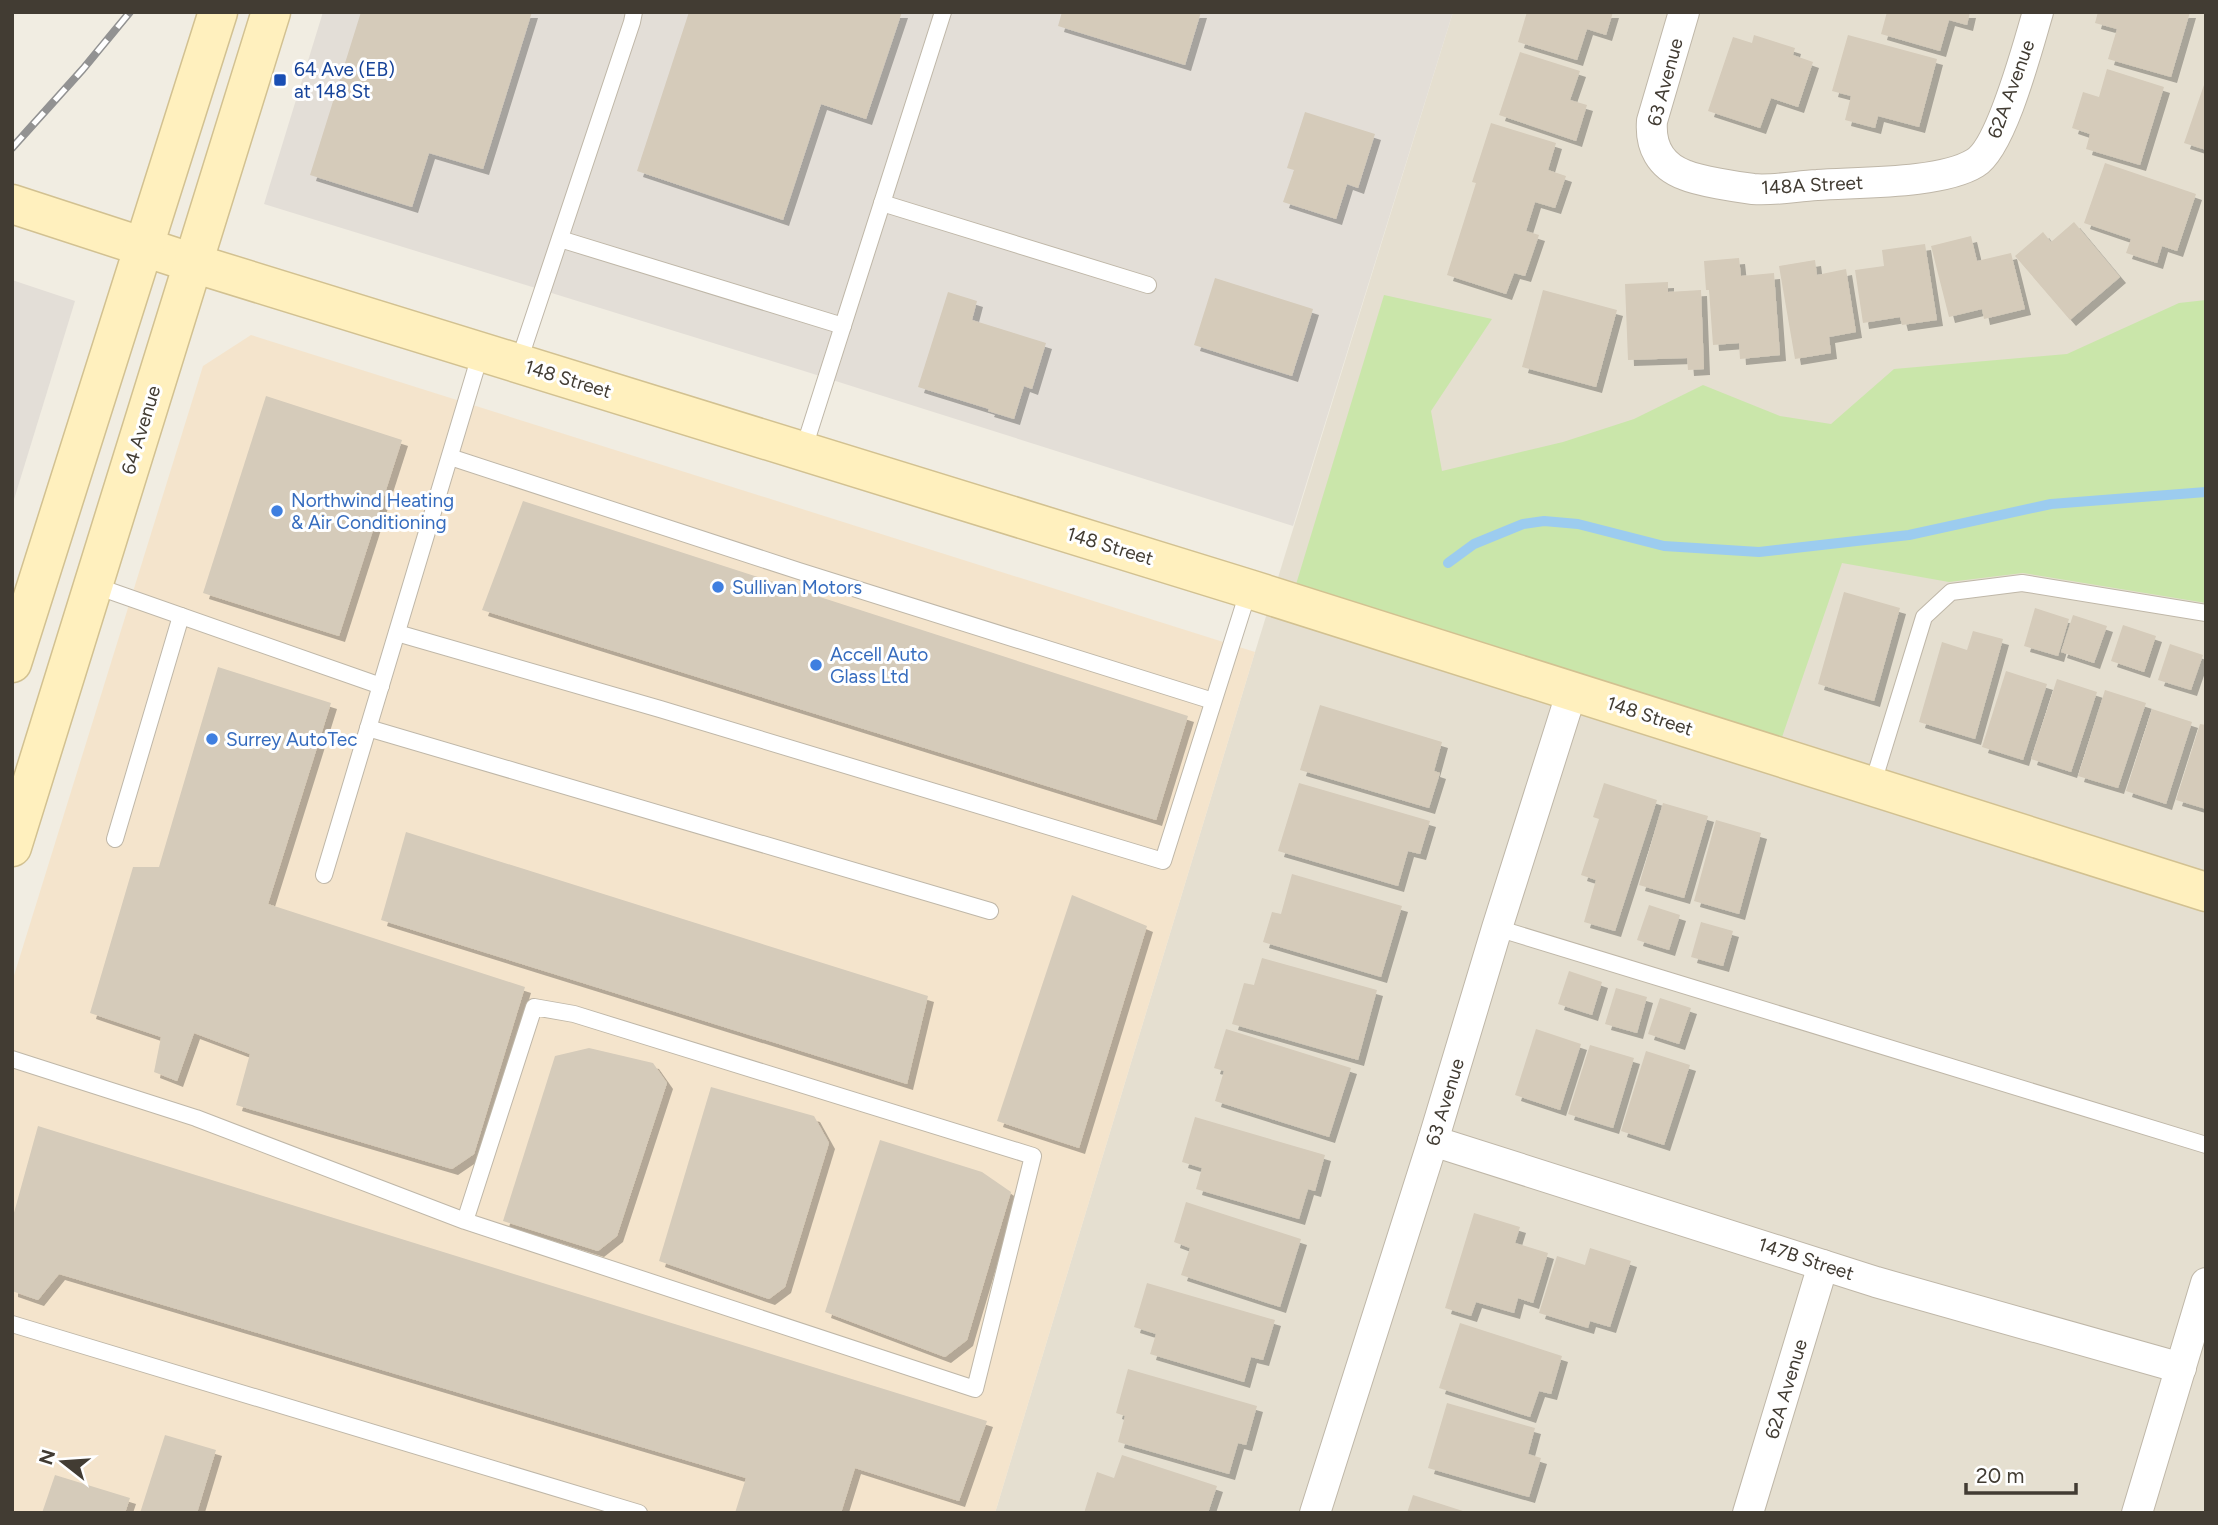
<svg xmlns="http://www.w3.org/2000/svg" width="2218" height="1525" font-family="Figtree,sans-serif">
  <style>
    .residential { fill: #e5dfd0 }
    .commercial { fill: #f4e4cc }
    .industrial { fill: #e3ded7 }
    .green { fill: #cae6aa }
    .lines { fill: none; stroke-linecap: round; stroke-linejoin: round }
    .stream { stroke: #9cccef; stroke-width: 10 }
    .building { fill: #d5cbba; filter: url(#shadow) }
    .lane-casing { stroke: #bfb7a8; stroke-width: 18 }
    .street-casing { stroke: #bfb7a8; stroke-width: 32 }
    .secondary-casing { stroke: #d2c191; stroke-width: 41 }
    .lane { stroke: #fff; stroke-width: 16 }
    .street { stroke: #fff; stroke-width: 30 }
    .secondary { stroke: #fff0be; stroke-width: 38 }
    .rail-casing { stroke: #929292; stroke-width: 8 }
    .rail { stroke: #fff; stroke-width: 5; stroke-dasharray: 16; stroke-linecap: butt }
    .transit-dot { fill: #1a4fb4; stroke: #fff; stroke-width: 2.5 }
    .shop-dot { fill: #3f7fe0; stroke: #fff; stroke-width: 2.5 }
    .labels { text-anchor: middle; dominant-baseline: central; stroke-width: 6; stroke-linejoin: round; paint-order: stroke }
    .transit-label { font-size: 19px; fill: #164399; stroke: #fff; text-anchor: start }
    .street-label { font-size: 19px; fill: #423c33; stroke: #fff }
    .shop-label { font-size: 19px; fill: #366cbe; stroke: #fff; text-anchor: start }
  </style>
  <defs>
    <filter id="shadow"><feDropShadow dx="6" dy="6" stdDeviation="0" flood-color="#0004"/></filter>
  </defs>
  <rect width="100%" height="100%" fill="#f1ede2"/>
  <!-- residential -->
  <polygon class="residential" points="1453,12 2206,12 2206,1513 995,1513 1255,652"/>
  <!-- commercial -->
  <polygon class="commercial" points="251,335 1255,652 995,1513 12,1513 12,982 203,366"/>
  <!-- industrial -->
  <g class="industrial">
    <polygon points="323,12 1453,12 1293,526 804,371 264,204"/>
    <polygon points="12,280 75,301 12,506"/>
  </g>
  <!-- green -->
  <polygon class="green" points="1384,295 1492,319 1431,411 1442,471 1563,442 1634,419 1703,385 1780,416 1831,424 1894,369 2067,354 2179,303 2206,300 2206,603 2023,573 1949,582 1842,563 1781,740 1294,591"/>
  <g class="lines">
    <!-- stream -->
    <polyline class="stream" points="1448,563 1474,544 1523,524 1544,521 1578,524 1664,546 1759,552 1909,535 2051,504 2206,492"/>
  </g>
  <!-- building -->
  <g class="building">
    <polygon points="361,12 532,12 483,169 429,153 412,207 310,175"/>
    <polygon points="689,12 902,12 866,119 821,104 783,220 637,171"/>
    <polygon points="1062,12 1201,12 1185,65 1058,26"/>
    <polygon points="1527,12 1613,12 1606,35 1587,29 1577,60 1518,42"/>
    <polygon points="1887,12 1970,12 1967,25 1949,20 1940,51 1881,34"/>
    <polygon points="2098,12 2190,12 2171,77 2108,59 2117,29 2095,23"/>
    <polygon points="1754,35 1795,48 1793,55 1813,62 1798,107 1771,98 1760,128 1708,111 1733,37 1752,43"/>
    <polygon points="1848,35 1937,59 1919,127 1878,116 1875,128 1845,120 1851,96 1832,91"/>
    <polygon points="1520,52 1580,71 1570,100 1587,105 1576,141 1499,115"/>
    <polygon points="2107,69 2164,87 2140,165 2086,149 2090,134 2072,128 2083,92 2099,97"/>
    <polygon points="2206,79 2206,150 2184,143"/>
    <polygon points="1305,112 1375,134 1358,188 1347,184 1336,219 1283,202 1294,170 1287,168"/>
    <polygon points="1491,123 1556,143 1548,170 1566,176 1555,208 1535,202 1526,231 1539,235 1525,276 1514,273 1506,294 1447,275 1476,183 1472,182"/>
    <polygon points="2105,163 2196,194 2177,251 2162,246 2157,263 2126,253 2131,239 2084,223"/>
    <polygon points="2074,222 2120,277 2070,320 2015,256 2043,232 2051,242"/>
    <polygon points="1971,236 1977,261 2011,253 2025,309 1984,319 1982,309 1949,317 1931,246"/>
    <polygon points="1925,244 1937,320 1902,325 1900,317 1863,323 1855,270 1884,266 1882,250"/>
    <polygon points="1739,258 1741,276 1774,273 1780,355 1740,359 1739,343 1713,345 1709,290 1706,290 1704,261"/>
    <polygon points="1815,260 1817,275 1846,269 1856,332 1829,337 1831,353 1795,359 1779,266"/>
    <polygon points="1215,278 1313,309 1292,376 1194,345"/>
    <polygon points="1668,282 1668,292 1701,290 1704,369 1688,370 1687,358 1628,360 1625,284"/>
    <polygon points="1543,290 1617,310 1596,387 1522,367"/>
    <polygon points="948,292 977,301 972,320 1046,343 1032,389 1024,386 1014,419 988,411 989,409 918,387"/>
    <polygon points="266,396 402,440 339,636 203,593"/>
    <polygon points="523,501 1188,716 1156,820 482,610"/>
    <polygon points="1844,592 1900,608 1874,701 1818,684"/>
    <polygon points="2035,608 2069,619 2058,656 2024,646"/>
    <polygon points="2073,615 2107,626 2094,663 2061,652"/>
    <polygon points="2123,625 2156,636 2144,672 2111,661"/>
    <polygon points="1973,631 2003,639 1975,739 1919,722 1942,642 1967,650"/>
    <polygon points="2170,644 2203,655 2191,690 2158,680"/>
    <polygon points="218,667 331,703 268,904 525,987 474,1154 452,1169 236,1105 250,1054 194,1033 177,1081 154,1072 161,1037 90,1013 133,867 159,867"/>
    <polygon points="2006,671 2047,684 2023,760 1982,747"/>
    <polygon points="2057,679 2097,692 2071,772 2031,759"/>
    <polygon points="2105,690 2146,703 2118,788 2078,776"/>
    <polygon points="1320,705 1442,742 1434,771 1440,773 1429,808 1300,770"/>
    <polygon points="2152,709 2192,722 2166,804 2126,791"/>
    <polygon points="2200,724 2206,725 2206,809 2176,800"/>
    <polygon points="1299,783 1430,821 1420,854 1408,851 1398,886 1278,851"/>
    <polygon points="1604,783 1657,800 1615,931 1584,922 1596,880 1581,875 1599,819 1593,817"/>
    <polygon points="1663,803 1708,816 1684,898 1639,885"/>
    <polygon points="1716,820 1761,833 1739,914 1694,901"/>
    <polygon points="406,832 928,996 907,1084 381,920"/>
    <polygon points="1292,874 1402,906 1381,977 1263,942 1272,912 1281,914"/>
    <polygon points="1072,895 1147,926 1079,1148 997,1121"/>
    <polygon points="1649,905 1680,915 1669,950 1637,940"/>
    <polygon points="1701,922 1733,931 1723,966 1691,957"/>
    <polygon points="1262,958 1377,990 1358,1060 1232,1024 1244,983 1254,985"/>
    <polygon points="1569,971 1602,982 1592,1015 1558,1004"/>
    <polygon points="1616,988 1647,997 1637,1033 1605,1024"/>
    <polygon points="1660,998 1691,1008 1679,1044 1648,1034"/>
    <polygon points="1226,1029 1351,1068 1329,1137 1215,1101 1224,1071 1214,1068"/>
    <polygon points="1536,1029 1581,1044 1560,1110 1515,1095"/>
    <polygon points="1590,1045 1634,1058 1613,1128 1568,1114"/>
    <polygon points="589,1048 653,1063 667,1083 617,1236 598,1251 503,1221 555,1056"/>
    <polygon points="1646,1051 1690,1065 1664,1145 1621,1131"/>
    <polygon points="711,1087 814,1116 829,1143 785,1287 769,1299 659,1261"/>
    <polygon points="1195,1117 1325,1155 1315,1191 1308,1189 1299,1219 1196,1189 1202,1168 1182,1162"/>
    <polygon points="38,1126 987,1421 959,1501 855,1468 841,1513 735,1513 746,1478 59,1274 38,1300 12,1291 12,1220"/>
    <polygon points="880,1140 982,1172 1011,1192 967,1340 945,1357 825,1312"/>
    <polygon points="1186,1202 1301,1239 1280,1307 1181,1275 1190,1248 1174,1242"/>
    <polygon points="1474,1213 1520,1227 1515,1243 1548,1253 1533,1303 1518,1298 1514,1313 1476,1302 1471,1316 1445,1308"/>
    <polygon points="1590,1248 1631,1261 1610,1327 1590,1321 1588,1328 1539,1313 1557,1256 1585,1265"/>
    <polygon points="1147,1283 1275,1320 1263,1360 1251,1357 1244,1382 1150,1354 1156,1334 1134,1327"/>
    <polygon points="1460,1323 1562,1356 1551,1394 1539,1391 1530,1417 1439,1388"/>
    <polygon points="1128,1369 1257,1406 1246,1445 1238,1443 1229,1474 1118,1442 1125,1416 1116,1413"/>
    <polygon points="1447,1403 1535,1428 1528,1454 1541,1458 1529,1497 1428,1468"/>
    <polygon points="165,1435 216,1450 197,1513 140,1513"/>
    <polygon points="1122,1455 1217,1486 1208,1513 1084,1513 1097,1472 1114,1478"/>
    <polygon points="55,1475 130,1498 125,1513 42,1513"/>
    <polygon points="1413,1495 1466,1512 1465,1513 1407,1513"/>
  </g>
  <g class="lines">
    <defs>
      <g id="lane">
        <polyline points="882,203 1148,285"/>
        <polyline points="560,239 843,326"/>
        <polyline points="518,364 632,22 634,12"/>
        <polyline points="803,451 943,12"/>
        <polyline points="450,457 799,571 1213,701"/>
        <polyline points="93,585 381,686"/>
        <polyline points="397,633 660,709 1163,861 1249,589"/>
        <polyline points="368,728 990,911"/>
        <polyline points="1872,786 1924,617 1951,592 2022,583 2206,613"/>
        <polyline points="115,839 181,616"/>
        <polyline points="324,875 481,352"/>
        <polyline points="1497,928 2206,1145"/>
        <polyline points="12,1059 196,1118 465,1221 975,1389 1033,1156 574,1014 534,1007 465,1221"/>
        <polyline points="12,1324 639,1513"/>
      </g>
      <g id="street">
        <path d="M1684,12L1652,121C1650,146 1660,166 1685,175C1699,181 1737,187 1753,189C1773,191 1797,186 1817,185C1858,182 1941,184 1975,163C2002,147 2028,45 2038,12"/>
        <polyline points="1433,1141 1876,1282 2181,1368"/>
        <polyline points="1315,1513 1433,1141 1497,928 1572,691"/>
        <polyline points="1748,1513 1823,1265"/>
        <polyline points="2137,1513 2206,1283"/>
      </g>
      <g id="secondary">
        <polyline points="12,204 193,263 1249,589 2206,892"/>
        <polyline points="12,663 218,12"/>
        <polyline points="12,847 271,12"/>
      </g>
    </defs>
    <!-- lane casing -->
    <use href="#lane" class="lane-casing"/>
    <!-- street casing -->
    <use href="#street" class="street-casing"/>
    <!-- secondary casing -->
    <use href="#secondary" class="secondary-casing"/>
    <!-- lane -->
    <use href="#lane" class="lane"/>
    <!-- street -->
    <use href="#street" class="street"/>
    <!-- secondary -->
    <use href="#secondary" class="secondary"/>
    <defs>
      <polyline id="rail" points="12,148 83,69 130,12"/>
    </defs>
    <!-- rail casing -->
    <use href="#rail" class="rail-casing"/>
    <!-- rail -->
    <use href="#rail" class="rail"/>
  </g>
  <!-- markers -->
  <rect class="transit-dot" x="273" y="73" width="14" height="14" rx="3.5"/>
  <g class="shop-dot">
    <circle cx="277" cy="511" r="7"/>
    <circle cx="718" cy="587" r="7"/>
    <circle cx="816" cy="665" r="7"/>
    <circle cx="212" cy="739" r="7"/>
  </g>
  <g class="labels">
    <!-- transit labels -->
    <g class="transit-label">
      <text x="294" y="69">64 Ave (EB)<tspan x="294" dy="22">at 148 St</tspan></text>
    </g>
    <!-- street labels -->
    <g class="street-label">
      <text transform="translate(1665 82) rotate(-75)">63 Avenue</text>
      <text transform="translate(2011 89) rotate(-70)">62A Avenue</text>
      <text transform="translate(1812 185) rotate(-3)">148A Street</text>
      <text transform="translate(568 379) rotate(17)">148 Street</text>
      <text transform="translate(141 430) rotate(-73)">64 Avenue</text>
      <text transform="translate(1110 546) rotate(17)">148 Street</text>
      <text transform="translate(1650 716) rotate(18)">148 Street</text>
      <text transform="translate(1445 1102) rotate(-73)">63 Avenue</text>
      <text transform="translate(1806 1259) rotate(18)">147B Street</text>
      <text transform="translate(1786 1389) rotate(-73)">62A Avenue</text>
    </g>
    <!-- shop labels -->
    <g class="shop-label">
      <text x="291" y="500">Northwind Heating<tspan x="291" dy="22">&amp; Air Conditioning</tspan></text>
      <text x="732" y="587">Sullivan Motors</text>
      <text x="830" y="654">Accell Auto<tspan x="830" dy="22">Glass Ltd</tspan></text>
      <text x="226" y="739">Surrey AutoTec</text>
    </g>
  </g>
  <!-- border -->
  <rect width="2218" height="1525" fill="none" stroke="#423c33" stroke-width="28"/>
  <!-- north arrow -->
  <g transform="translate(63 1462) rotate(287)" stroke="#ffffff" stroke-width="5" paint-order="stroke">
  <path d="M0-5L12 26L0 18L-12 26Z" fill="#423c33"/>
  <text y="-10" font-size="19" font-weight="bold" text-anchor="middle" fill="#423c33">N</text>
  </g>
  <!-- scale -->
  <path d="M1966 1483v10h110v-10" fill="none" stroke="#423c33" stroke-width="3.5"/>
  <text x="1976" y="1483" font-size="21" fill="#423c33" stroke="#ffffff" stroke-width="5" paint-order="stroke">20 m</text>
</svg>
